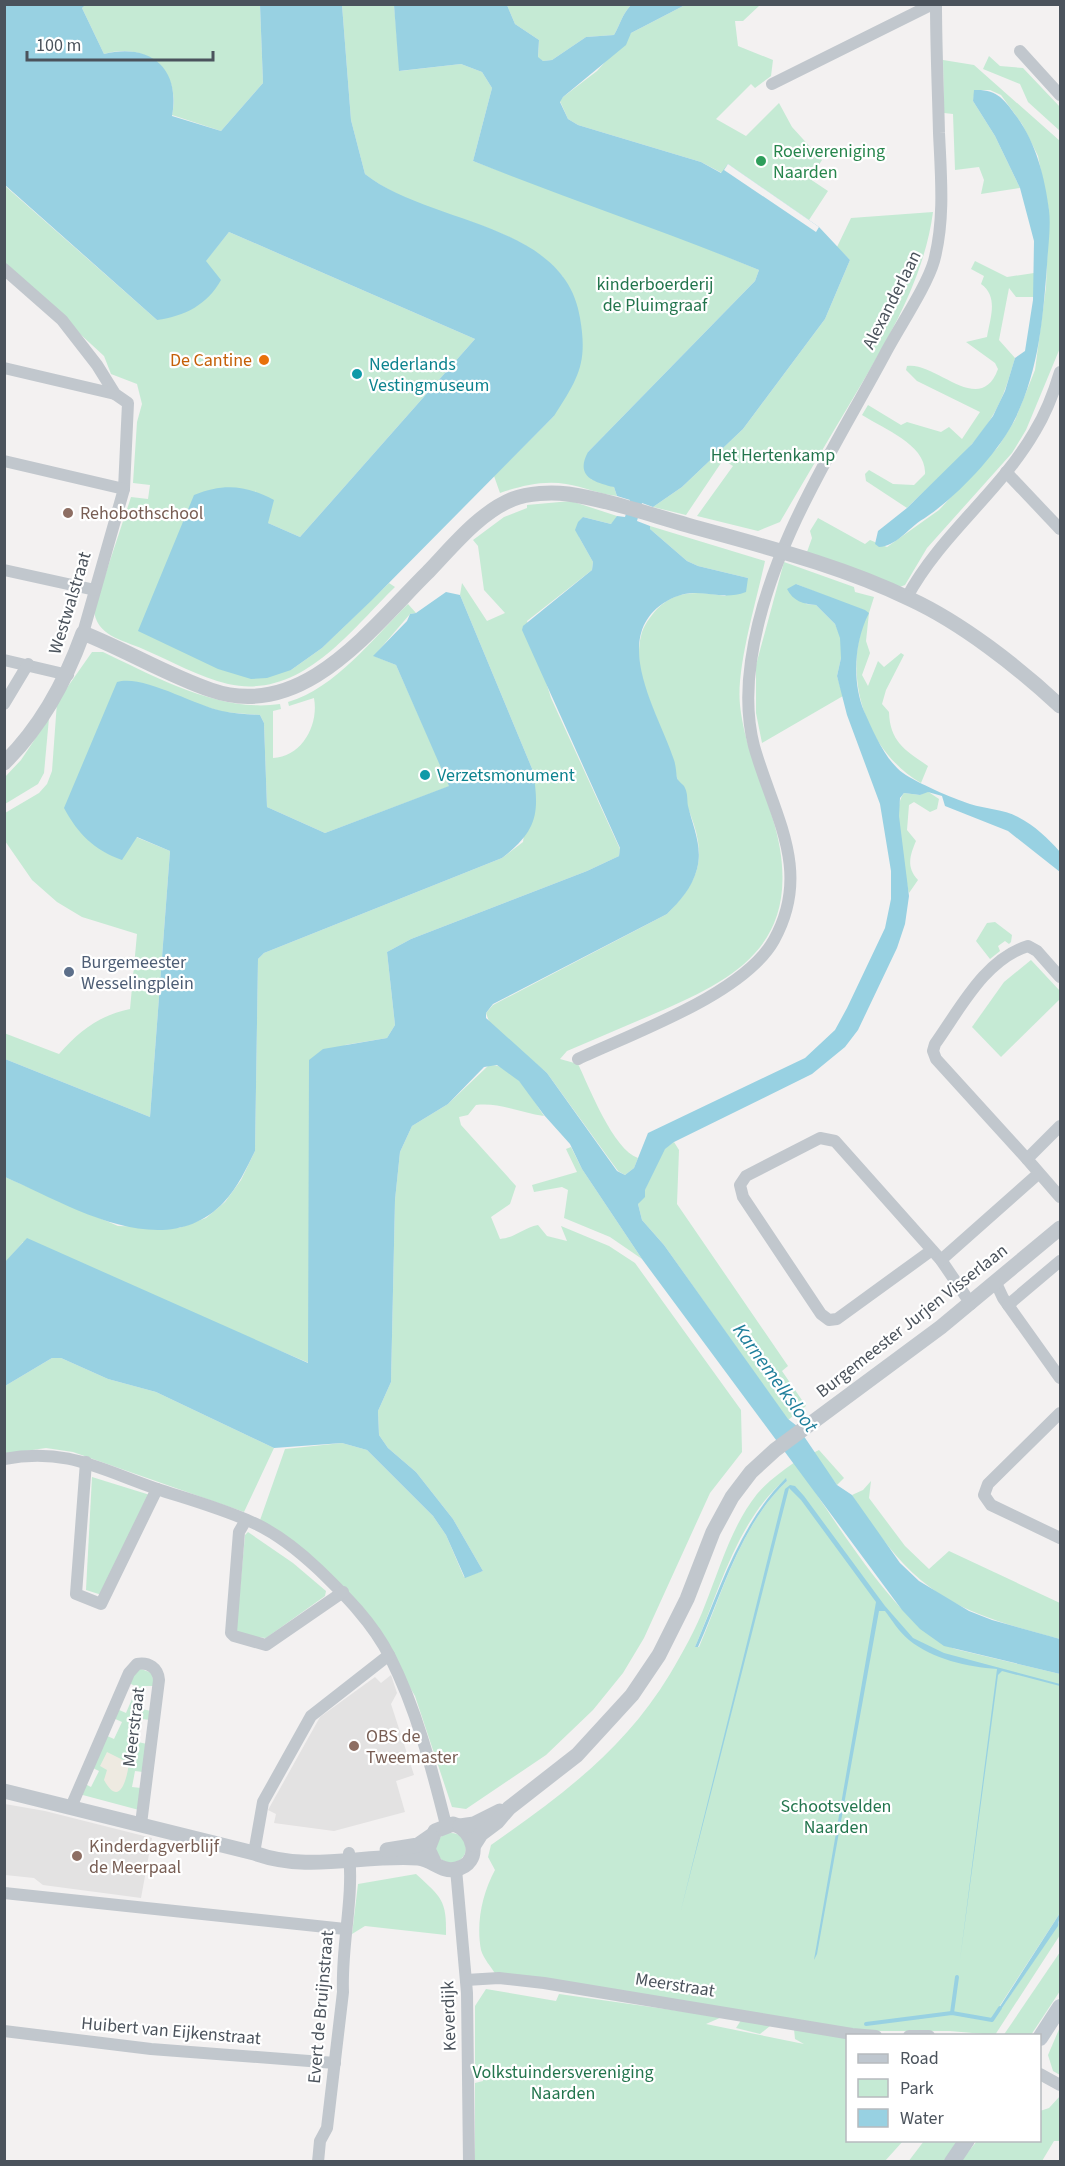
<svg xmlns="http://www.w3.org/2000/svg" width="1065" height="2166" font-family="'Source Sans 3',sans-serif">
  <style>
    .education { fill: #e3e2e2 }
    .green { fill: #c5ead4; fill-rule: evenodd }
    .sand { fill: #eeeae1 }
    .water { fill: #98d1e2 }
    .pier { fill: #f3f1f1 }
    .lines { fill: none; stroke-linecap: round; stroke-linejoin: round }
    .stream { stroke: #98d1e2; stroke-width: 4 }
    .minor { stroke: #c1c7cd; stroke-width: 12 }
    .tertiary { stroke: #c1c7cd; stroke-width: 15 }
    .secondary { stroke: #bfc7cf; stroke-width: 16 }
    .leisure-dot { fill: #2e9e5b; stroke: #fff; stroke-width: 2 }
    .food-dot { fill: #e8710a; stroke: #fff; stroke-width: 2 }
    .culture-dot { fill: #0f9aa8; stroke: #fff; stroke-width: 2 }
    .education-dot { fill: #8d6e63; stroke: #fff; stroke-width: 2 }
    .service-dot { fill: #5c6f8a; stroke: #fff; stroke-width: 2 }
    .labels { text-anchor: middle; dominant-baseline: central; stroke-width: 4.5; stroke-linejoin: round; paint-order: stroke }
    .leisure-label { font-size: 18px; fill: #27864d; stroke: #fff; text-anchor: start }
    .park-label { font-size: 18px; fill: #23754d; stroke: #fff }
    .street-label { font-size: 18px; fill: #4b535c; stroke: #fff }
    .food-label { font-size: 18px; fill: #c56008; stroke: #fff; text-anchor: end }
    .culture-label { font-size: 18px; fill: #0d838f; stroke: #fff; text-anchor: start }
    .education-label { font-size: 18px; fill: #785e54; stroke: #fff; text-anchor: start }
    .service-label { font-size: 18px; fill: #4e5e75; stroke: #fff; text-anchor: start }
    .water-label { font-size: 20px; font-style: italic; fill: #1f7f9b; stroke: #fff }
  </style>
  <rect width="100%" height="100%" fill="#f3f1f1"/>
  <!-- education -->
  <g class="education">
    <polygon points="391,1675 397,1693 391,1704 414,1775 396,1781 405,1812 334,1831 274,1823 276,1814 268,1810 320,1717 375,1677 381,1683"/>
    <polygon points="5,1804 45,1811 152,1838 141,1898 43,1885 34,1878 5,1875"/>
  </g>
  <!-- green -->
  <g class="green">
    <path d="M85,4L260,5L263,83L221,131L172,115C182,71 146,41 104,54L82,8Z"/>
    <path d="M342,5H394L400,71L461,64L482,72L492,88L473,161L682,238L759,270L755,281L588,452L591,479L614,487L617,496C599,494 584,487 566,484C544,480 520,486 500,493L494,476L554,416L563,277C513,217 424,221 365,174L351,120Z"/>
    <path d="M507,5H631C621,16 621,23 614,35L586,37L552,60L543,61L538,58L539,40L515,24Z"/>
    <polygon points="685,5 760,5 743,21 735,21 738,46 773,60 771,76 755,88 751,84 716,119 746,136 779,103 792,127 822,160 810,179 828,191 809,220 728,164 722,173 701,162 578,125 568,119 560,101 563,97 597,71 631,33"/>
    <polygon points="989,56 1000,66 1023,68 1060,107 1060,131 1028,102 1020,84 983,69"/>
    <polygon points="943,60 974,65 1060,141 1060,348 1026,430 1012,453 927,548 905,585 897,588 807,552 812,538 810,531 818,518 865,544 870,540 887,547 939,510 998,447 1015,420 1035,370 1046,287 1049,211 1038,156 1022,124 1001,95 990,90 975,90 973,101 995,136 1020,188 981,194 984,180 979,167 955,170 953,114 944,113"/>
    <path d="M4,185L157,320L229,232L475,339L300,537L268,523L255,490L291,670L322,648L389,583L395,587C349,632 301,700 228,684C199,677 171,661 143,649C122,640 95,635 94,609L131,497L148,499L150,485L133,483L137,422L142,404L137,384L111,374L104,356L5,265Z"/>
    <path d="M933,212C924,280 887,341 852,400C828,440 804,481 780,522L758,531L697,516L733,466L723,460L686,515L653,507L682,487L743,429L825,319L850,260L837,247L851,218Z"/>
    <path d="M975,261L1007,277L1034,273V297H1016L1009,288L999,340L1015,358C1009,378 1004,397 993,415C972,451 936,479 907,508L866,481L865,474L869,470L893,484L914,485L925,474C927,445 884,429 862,415L868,405L901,425L907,422L941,432L949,427L962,439L980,412L917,381L906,370L907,366C936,361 980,418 998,369L995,363L966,342L987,337C990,318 999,297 981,284L984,276L971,269Z"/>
    <polygon points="571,501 617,516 616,521 611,524 583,517 579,537 593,562 592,570 527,621 551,698 620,849 619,856 587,871 411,939 387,952 395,1025 387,1038 345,1045 309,1363 23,1242 5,1263 5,1177 118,1226 179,1228 206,1218 225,1202 241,1180 255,1151 258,959 264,953 502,858 523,842 533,771 460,595 462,583 487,621 505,613 484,590 478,546 473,540 504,517 527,508 527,505"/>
    <path d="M650,526L765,561C757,599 736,668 740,705C745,755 772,800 780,849C796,947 733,980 656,1013C626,1026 597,1038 567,1051L560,1059L578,1064C590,1089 613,1149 638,1158L634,1168L625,1175L618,1171L547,1073L490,1024L486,1013L493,1005L667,914C684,897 700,877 699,851C698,826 685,804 678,781C673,763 668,746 661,729C650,700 633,668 641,636C643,626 650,617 657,609C677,589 700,592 725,596L748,578L698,566L687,561L650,529Z"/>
    <path d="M784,562L854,587L855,592L874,597L869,613L866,641L870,653L862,675L868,686L878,661L884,667L901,653L904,655L886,690L882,704L889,712C890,742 905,750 928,766L921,783C865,751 840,672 868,613L796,584L806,604L816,605L835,624L841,638V658L837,676L843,696L762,743L756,713V665Z"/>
    <path d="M408,604L416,613L410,614L374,656L396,665L450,786L325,833L267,807L264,723L260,715L223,712L188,701L136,837L170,851L150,1117L5,1059L4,1033L59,1054C79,1031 100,1015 130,1009L137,934L82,917L57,902L32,880L5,841V813L39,793L47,784L52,771L57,702L92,652H103C156,677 220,713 280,704L281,709L273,711V758C302,757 319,725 314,698L289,706L288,702C336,688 373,638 408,604Z"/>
    <polygon points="49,718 44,773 38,784 5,804 5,777 21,760"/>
    <path d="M927,791L939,799L937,809L930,812L914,802L909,805L907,830L916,841C910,855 906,867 918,880L909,893C905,871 890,809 904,793L920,795Z"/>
    <polygon points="995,922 1012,935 1011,942 1009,944 1005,941 998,946 1000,951 990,959 976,941 987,923"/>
    <polygon points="1031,960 1060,991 1060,999 1001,1057 972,1027 1004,982"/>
    <path d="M489,1065C515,1064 531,1097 544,1116C521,1113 499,1102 476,1105L468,1115L459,1117L461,1125L516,1186L510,1204L491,1217L500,1239C515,1238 523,1228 538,1225L547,1236L567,1241L561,1226L609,1246L635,1263L741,1410L742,1452L710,1493L644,1638L623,1673L593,1710L546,1755L466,1809L452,1807L415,1696L365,1612L259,1523L285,1449L342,1443L367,1450L433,1516L446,1535L464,1577L483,1571L453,1519L416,1472L388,1448L379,1435L378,1411L391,1382L395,1200L400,1152L412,1126L448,1104Z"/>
    <polygon points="674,1142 679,1150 677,1204 788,1366 782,1371 806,1406 788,1420 664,1245 642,1220 638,1204 664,1149"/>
    <polygon points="571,1147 582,1169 642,1259 610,1237 564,1218 568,1190 562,1187 534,1192 532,1185 577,1172 566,1149"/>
    <polygon points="52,1358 61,1358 108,1379 156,1392 274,1448 244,1512 73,1452 46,1448 5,1454 5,1386"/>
    <polygon points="819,1450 844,1478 837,1485 813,1453"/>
    <path d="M795,1462C830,1512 899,1630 955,1649L1060,1674V1913L999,2007L1002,2008L1060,1921V1935L995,2035L950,2031H874L770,2026L760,2034L736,2028L745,2014L496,1975C492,1968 483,1958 481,1950C476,1923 482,1894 495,1870L488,1857L491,1845C562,1795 624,1750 670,1674C683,1652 696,1629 705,1605C720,1568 731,1527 757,1494C768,1481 781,1472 795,1462ZM786,1479L787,1481C741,1524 723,1591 699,1647H695C719,1591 738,1518 786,1479Z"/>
    <polygon points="92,1477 150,1495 105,1596 86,1590"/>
    <path d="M871,1481L869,1498L905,1546L929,1569L949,1551L1060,1603V1639C980,1617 933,1606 881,1537C871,1523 860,1510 852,1495L863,1490Z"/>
    <polygon points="248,1532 293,1563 326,1591 325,1596 266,1638 239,1635 236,1632 245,1535"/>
    <polygon points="141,1669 152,1673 154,1686 145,1686 142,1709 151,1711 150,1720 142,1719 138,1742 147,1744 143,1772 135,1771 132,1787 141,1788 139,1810 79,1794 83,1783 91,1787 99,1771 91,1767 105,1735 114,1739 122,1722 113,1718 117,1709 126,1713 137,1687 129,1683 134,1672"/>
    <circle cx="451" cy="1848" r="15"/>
    <path d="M416,1874C441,1897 447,1900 446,1935L365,1926L352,1934L358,1884Z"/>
    <polygon points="1060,1952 1060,1991 1031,2035 1003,2036"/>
    <polygon points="486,1989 556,2001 559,1994 722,2017 706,2024 804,2044 795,2039 794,2029 847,2038 848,2140 903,2141 885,2161 475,2161 475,2083 483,2081 483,2073 475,2071 475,2006"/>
    <polygon points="1060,2027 1060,2075 1053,2071 1048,2055"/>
    <polygon points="1060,2096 1060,2141 1054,2141 1042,2161 960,2162 977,2141 1040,2140 1040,2111 1049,2108"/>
    <polygon points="924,2141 959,2141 944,2161 908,2162"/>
  </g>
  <!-- sand -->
  <path class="sand" d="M107,1752L129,1763C127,1778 120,1809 104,1780L107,1770L100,1766Z"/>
  <!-- water -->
  <g class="water">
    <path d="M5,4L85,5L82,8L104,54C149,43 181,67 172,116L221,131L263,83L260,5H342L351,120L365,174C429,225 565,221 580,318C588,364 578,378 554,416L372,600L322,648L291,670L267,678L251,679L218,669L138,631L194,495C224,483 245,485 274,500L268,523L300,537L475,339L229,232L206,261L221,280C207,305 185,316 157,320L5,185Z"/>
    <path d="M394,5H507L515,24L539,40L538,57L543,61L552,60L586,37L614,35C621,23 621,16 631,5H685L631,33L626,45L563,97L560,102L568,119L578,125L701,162L721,173L728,164L819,227L850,260L825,319L743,429L682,487L653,507L642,503L637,521L650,526V529L687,561L698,566L748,578L746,592C717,603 699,583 667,601C607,636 660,715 674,760C676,766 676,772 677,778C679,783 684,784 685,788C688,794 687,801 688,806C693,827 703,847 697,869C692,888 680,901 667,914L493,1004L486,1013V1018L547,1073L617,1171L625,1175L634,1168L648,1133L805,1058L835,1030L847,1008L885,928L891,899V871L880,804L847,715L837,676L841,658L840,638L835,624L816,605C803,604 793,601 787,589L796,584L865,610L869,613C854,642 852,682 864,711C873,731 885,760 903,773C917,783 952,798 970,804C986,809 1003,809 1018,817C1035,826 1048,838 1060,852V872L1008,831L945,806L942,796L928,792L920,795L904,793L900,798L899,816L909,896L905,924L897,948L858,1030L845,1047L812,1074L674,1142L665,1149L645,1190V1197L638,1204L642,1220L664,1245L788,1419L797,1426L837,1485L852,1495L900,1563L919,1581L969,1611L992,1620L1060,1639V1674L944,1646L920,1629L902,1610L642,1259L582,1169L570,1144L544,1115L519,1081L497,1065L484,1067L448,1104L412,1126L400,1152L395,1200L391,1382L378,1411L379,1435L388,1448L416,1472L453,1519L483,1571L465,1578L446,1535L433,1516L367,1450L342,1443L274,1448L156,1392L108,1379L61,1358H52L5,1386L4,1263L27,1238L308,1363L309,1060L323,1049L387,1038L395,1025L387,952L411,939L587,871L619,856L620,848L522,630L523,626L592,570L593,562L575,530L578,522L583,517L611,524L617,516L625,517L630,500L617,496L614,487C593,482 575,476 588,452L755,281L759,270C665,231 568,199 473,161L492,88L482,72L461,64L399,71Z"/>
    <path d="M974,90C997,89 1004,99 1017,117C1036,143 1045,178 1049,210C1051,227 1048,247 1047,265C1043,318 1039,370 1015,419C998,454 953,501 920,521C907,530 896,546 879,547L875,544L878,531L907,508L972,444L993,416L1005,391L1015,358L1025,351L1033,300L1034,241L1020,188L995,136L973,101Z"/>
    <path d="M446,592L460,595L533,771C540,814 537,831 502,858L264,953L258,959L255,1151C246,1169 238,1187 224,1202C164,1266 68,1204 5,1177V1059L150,1117L170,851L137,837L122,860C94,850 78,834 64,808L117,682C142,674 194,705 222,711C234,714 247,714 260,715L264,723L267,807L325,833L449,786L396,665L373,656L407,621L410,614L416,613Z"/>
    <path d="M786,1478L787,1481C741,1524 723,1591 698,1647H695C720,1589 740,1523 786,1478Z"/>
    <path d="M790,1485L795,1486L804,1496L885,1606L913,1638L944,1653L1060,1684V1686L1002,1671L998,1675L960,1960L997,1669C968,1667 932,1659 909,1640C899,1632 892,1620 885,1611H879L817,1954L814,1960L876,1602L801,1500L789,1488L681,1910L785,1489Z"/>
    <polygon points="1060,1913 1058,1926 1002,2008 999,2008"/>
  </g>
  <!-- pier -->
  <polygon class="pier" points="728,164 819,227 816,232 724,170"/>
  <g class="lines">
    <!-- stream -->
    <g class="stream">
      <polyline points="952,2013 957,1977"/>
      <polyline points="866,2024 952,2013 992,2020 1000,2008"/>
    </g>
    <!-- minor -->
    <g class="minor">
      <polyline points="1020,51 1060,95"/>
      <polyline points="772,84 933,4"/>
      <polyline points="4,269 62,320 97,365 115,394 128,403 124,489 83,633"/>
      <polyline points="4,368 115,394"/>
      <polyline points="4,461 124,489"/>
      <polyline points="1006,472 1060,529"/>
      <polyline points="4,570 95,590"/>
      <path d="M907,597C941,534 1000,492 1035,431C1046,413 1054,392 1060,372"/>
      <polyline points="4,660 68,675"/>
      <polyline points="4,704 28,664"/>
      <path d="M578,1059C633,1033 744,994 774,940C813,870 773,814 754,746C747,719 747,689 751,661C767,549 833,451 885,354C898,329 927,286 934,261C945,220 941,176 939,133C938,90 936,47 936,4"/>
      <polyline points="1060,1126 1027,1159 1060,1197"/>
      <path d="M1027,1159L936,1059L933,1051L935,1044C960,1009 985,959 1028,946L1037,951L1060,977"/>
      <polyline points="932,1250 837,1319 829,1320 821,1314 743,1197 740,1185 746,1176 820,1138 835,1141 941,1260 971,1304"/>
      <polyline points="941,1260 1038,1174"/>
      <polyline points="996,1283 1003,1298 1060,1378"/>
      <polyline points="1008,1305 1060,1261"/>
      <polyline points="1060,1413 988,1484 984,1495 991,1505 1060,1538"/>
      <path d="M4,1459C67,1447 101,1470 157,1489C191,1500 224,1509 256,1524C279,1535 300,1552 318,1569C345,1595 373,1623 390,1657C416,1708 432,1769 446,1825"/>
      <polyline points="86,1462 76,1594 101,1604 157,1489"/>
      <polyline points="246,1520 239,1532 231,1633 234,1636 266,1645 343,1592"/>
      <path d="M71,1807L129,1673L137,1664C149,1662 158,1668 159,1680L141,1824"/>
      <polyline points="254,1853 263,1802 311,1716 389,1655"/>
      <polyline points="456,1869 467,1993 469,2162"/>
      <polyline points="4,1893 345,1929"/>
      <polyline points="466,1980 499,1978 544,1983 852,2034 876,2036"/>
      <polyline points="4,2031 151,2049 335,2063"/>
      <polyline points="909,2036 929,2036"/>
      <polyline points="1040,2074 1060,2085"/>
      <path d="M318,2162L320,2141L327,2128L343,1992C341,1946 354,1899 349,1853"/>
    </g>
    <!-- tertiary -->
    <g class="tertiary">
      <path d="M4,763C41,727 66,680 83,633C126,650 167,675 211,690C303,722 371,628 428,572C453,546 479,513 513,499C528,493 551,492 568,494C608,500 648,514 687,525C762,546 840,565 910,599C962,623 1018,667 1060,706"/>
      <path d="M4,1791L254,1853C309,1873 362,1854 418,1858C432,1859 442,1873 456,1869C483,1863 475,1830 453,1824L435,1831L428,1849L434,1862"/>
      <polyline points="460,1826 474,1824 500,1811"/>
      <polyline points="474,1845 481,1834 497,1822 509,1808 577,1755 632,1695 659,1655 687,1599 713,1532 732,1497 751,1472 775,1450 941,1327 1060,1228"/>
      <polyline points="387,1850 418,1845 431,1836"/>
    </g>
    <!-- secondary -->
    <g class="secondary">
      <polyline points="1040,2038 1060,2007"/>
      <polyline points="952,2162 967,2140"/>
    </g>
  </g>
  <!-- markers -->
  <circle class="leisure-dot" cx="761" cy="161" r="6"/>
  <circle class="food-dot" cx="264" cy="360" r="6"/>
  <g class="culture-dot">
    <circle cx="357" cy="374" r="6"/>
    <circle cx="425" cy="775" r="6"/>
  </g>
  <g class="education-dot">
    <circle cx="68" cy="513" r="6"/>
    <circle cx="354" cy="1746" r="6"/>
    <circle cx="77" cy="1856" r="6"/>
  </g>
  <circle class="service-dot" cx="69" cy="972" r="6"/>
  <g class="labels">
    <!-- leisure labels -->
    <g class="leisure-label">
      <text x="773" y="151">Roeivereniging<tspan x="773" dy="21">Naarden</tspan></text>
    </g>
    <!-- park labels -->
    <g class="park-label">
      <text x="655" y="284">kinderboerderij<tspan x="655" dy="21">de Pluimgraaf</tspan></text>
      <text x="773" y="455">Het Hertenkamp</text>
      <text x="836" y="1806">Schootsvelden<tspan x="836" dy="21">Naarden</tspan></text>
      <text x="563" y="2072">Volkstuindersvereniging<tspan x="563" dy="21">Naarden</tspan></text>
    </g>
    <!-- street labels -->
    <g class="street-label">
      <text transform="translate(892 300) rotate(-63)">Alexanderlaan</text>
      <text transform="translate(70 603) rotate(-73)">Westwalstraat</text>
      <text transform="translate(912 1321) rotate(-38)">Burgemeester Jurjen Visserlaan</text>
      <text transform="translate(134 1727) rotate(-83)">Meerstraat</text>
      <text transform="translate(675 1985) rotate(9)">Meerstraat</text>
      <text transform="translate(321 2007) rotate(-85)">Evert de Bruijnstraat</text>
      <text transform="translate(449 2016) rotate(-92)">Keverdijk</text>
      <text transform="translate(171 2031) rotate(5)">Huibert van Eijkenstraat</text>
    </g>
    <!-- food labels -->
    <g class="food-label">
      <text x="252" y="360">De Cantine</text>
    </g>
    <!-- culture labels -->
    <g class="culture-label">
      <text x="369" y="364">Nederlands<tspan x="369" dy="21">Vestingmuseum</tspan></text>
      <text x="437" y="775">Verzetsmonument</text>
    </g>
    <!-- education labels -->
    <g class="education-label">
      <text x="80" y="513">Rehobothschool</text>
      <text x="366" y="1736">OBS de<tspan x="366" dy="21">Tweemaster</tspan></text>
      <text x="89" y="1846">Kinderdagverblijf<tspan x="89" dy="21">de Meerpaal</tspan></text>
    </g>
    <!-- service labels -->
    <g class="service-label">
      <text x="81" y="962">Burgemeester<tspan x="81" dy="21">Wesselingplein</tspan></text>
    </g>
    <!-- water labels -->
    <g class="water-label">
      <text transform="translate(775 1378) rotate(54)">Karnemelksloot</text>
    </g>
  </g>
  <!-- border -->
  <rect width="1065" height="2166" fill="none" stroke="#4b535c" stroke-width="12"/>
  <!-- legend -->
  <rect x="846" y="2034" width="195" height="108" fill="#ffffff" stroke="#b7babe" stroke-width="1.5"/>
  <rect x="858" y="2054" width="30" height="9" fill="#bfc7cf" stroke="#b7babe" stroke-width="1.5"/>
  <text x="900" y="2064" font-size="18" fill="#4b535c">Road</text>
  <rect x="858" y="2079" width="30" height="18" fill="#c5ead4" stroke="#b7babe" stroke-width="1.5"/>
  <text x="900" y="2094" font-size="18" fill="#4b535c">Park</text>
  <rect x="858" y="2109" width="30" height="18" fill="#98d1e2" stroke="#b7babe" stroke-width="1.5"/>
  <text x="900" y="2124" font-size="18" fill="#4b535c">Water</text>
  <!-- scale -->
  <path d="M27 51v9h186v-9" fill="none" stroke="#4b535c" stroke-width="3"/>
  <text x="36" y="51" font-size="18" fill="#4b535c" stroke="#ffffff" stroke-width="4.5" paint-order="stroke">100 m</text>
</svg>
